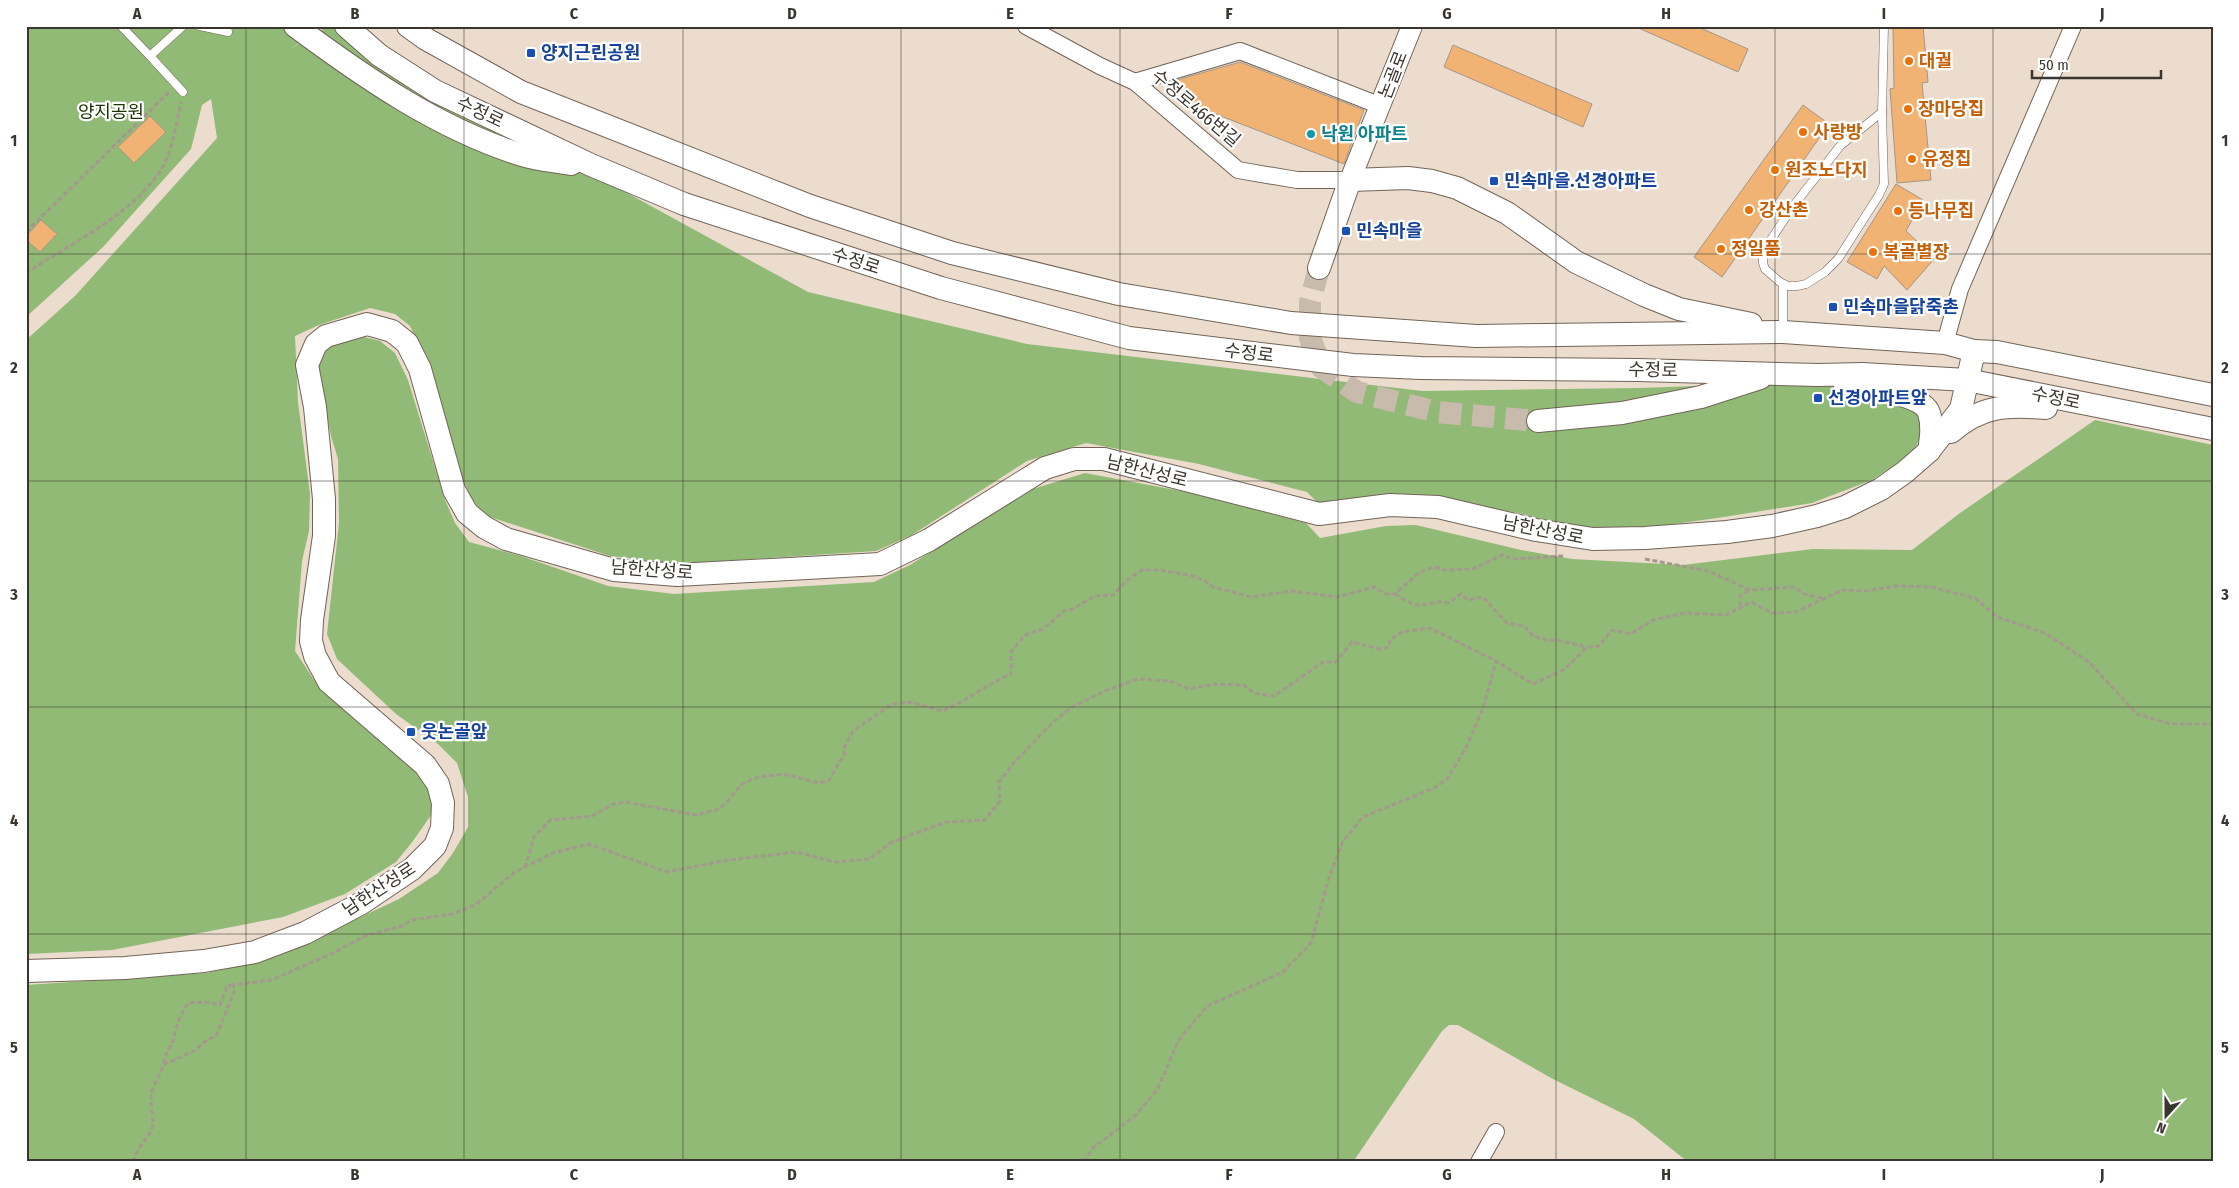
<svg xmlns="http://www.w3.org/2000/svg" width="2239" height="1188" font-family="'Fira Sans Condensed','Noto Sans KR',sans-serif">
  <style>
    .green { fill: #91ba76 }
    .building { fill: #f1b373; stroke: #a49688 }
    .lines { fill: none; stroke-linecap: round; stroke-linejoin: round }
    .secondary-tunnel { stroke: #c8bbad; stroke-width: 22; stroke-dasharray: 22 11; stroke-linecap: butt }
    .service-casing { stroke: #716457; stroke-width: 9 }
    .minor-casing { stroke: #716457; stroke-width: 18 }
    .tertiary-casing { stroke: #716457; stroke-width: 22 }
    .secondary-casing { stroke: #716457; stroke-width: 24 }
    .path { stroke: #a4998d; stroke-width: 3; stroke-dasharray: 5 2.5; stroke-linecap: butt }
    .service { stroke: #fff; stroke-width: 8 }
    .minor { stroke: #fff; stroke-width: 16 }
    .tertiary { stroke: #fff; stroke-width: 20 }
    .secondary { stroke: #fff; stroke-width: 22 }
    .grid { fill: none; stroke: #3b352f; stroke-width: 1; stroke-opacity: 0.55 }
    .transit-dot { fill: #1a4fb4; stroke: #fff; stroke-width: 2 }
    .food-dot { fill: #e8710a; stroke: #fff; stroke-width: 2 }
    .culture-dot { fill: #0f9aa8; stroke: #fff; stroke-width: 2 }
    .labels { text-anchor: middle; dominant-baseline: central; stroke-width: 4.5; stroke-linejoin: round; paint-order: stroke }
    .transit-label { font-size: 18px; font-weight: bold; fill: #164399; stroke: #fff; text-anchor: start }
    .food-label { font-size: 18px; font-weight: bold; fill: #c56008; stroke: #fff; text-anchor: start }
    .street-label { font-size: 18px; fill: #3b352f; stroke: #fff }
    .park-label { font-size: 18px; fill: #1a3501; stroke: #fff }
    .culture-label { font-size: 18px; font-weight: bold; fill: #0d838f; stroke: #fff; text-anchor: start }
    .neatline { fill: none; stroke: #3b352f; stroke-width: 2 }
    .grid-label { font-size: 16px; text-anchor: middle; font-weight: bold; fill: #3b352f }
  </style>
  <rect width="100%" height="100%" fill="#ebdccd"/>
  <!-- green -->
  <g class="green">
    <polygon points="26,26 324,26 290,49 328,26 343,26 439,90 808,292 1027,344 1422,391 1639,388 1808,382 1903,392 1929,414 1914,452 1872,480 1812,503 1724,517 1653,527 1574,529 1523,514 1418,495 1322,507 1307,492 1199,464 1086,443 1027,461 912,535 876,551 676,564 610,556 484,515 470,496 460,472 423,353 410,326 395,314 370,308 319,325 295,336 298,402 310,494 309,531 302,561 295,651 316,683 343,709 422,775 436,808 413,841 396,862 345,894 283,917 112,950 26,954 26,340 75,296 217,138 211,99 202,105 191,149 103,247 26,317"/>
    <polygon points="356,335 380,341 395,353 408,380 445,500 455,523 469,542 521,556 608,586 674,594 874,582 910,565 1026,491 1085,473 1197,494 1306,523 1320,538 1386,526 1416,525 1521,550 1572,559 1683,565 1813,549 1912,550 1960,513 2095,420 2213,445 2213,1162 1688,1162 1634,1119 1551,1078 1458,1025 1449,1025 1442,1031 1353,1162 26,1162 26,985 207,973 278,956 399,899 438,873 453,853 468,827 468,797 457,763 438,744 396,714 337,659 327,634 339,523 338,459 331,436 318,368 324,347"/>
  </g>
  <!-- building -->
  <g class="building">
    <polygon points="1634,26 1696,26 1748,49 1738,72"/>
    <polygon points="1893,26 1923,26 1928,82 1922,83 1931,180 1897,183 1890,89 1894,88"/>
    <polygon points="1453,45 1592,104 1583,127 1444,67"/>
    <polygon points="1240,62 1364,110 1344,164 1172,97 1177,80"/>
    <polygon points="1803,105 1829,124 1722,277 1694,257"/>
    <polygon points="150,116 166,132 134,163 118,147"/>
    <polygon points="1896,184 1923,200 1906,231 1935,258 1907,290 1884,266 1877,279 1847,262"/>
    <polygon points="41,220 57,234 40,252 26,240 26,236"/>
  </g>
  <g class="lines">
    <!-- secondary-tunnel -->
    <polyline class="secondary-tunnel" points="1319,268 1310,302 1310,338 1321,367 1357,392 1437,412 1538,421"/>
    <defs>
      <g id="service">
        <polyline points="121,26 150,56 183,26"/>
        <polyline points="200,26 228,32"/>
        <polyline points="150,56 183,92"/>
        <polygon points="1882,112 1884,184 1879,195 1838,259 1825,272 1806,284 1797,286 1788,286 1780,282 1765,269 1763,263 1763,252 1791,209 1840,146"/>
        <polyline points="1882,112 1884,26"/>
        <polyline points="1783,284 1783,330"/>
      </g>
      <g id="minor">
        <polyline points="1026,26 1100,66 1135,82 1238,170 1297,180 1350,180"/>
        <polyline points="1135,82 1240,51 1381,106"/>
        <polyline points="1945,343 1960,289 2073,26"/>
        <polyline points="1479,1162 1496,1132"/>
      </g>
      <polyline id="tertiary" points="1350,180 1412,26"/>
      <g id="secondary">
        <path d="M295,26C365,78 439,129 522,155C538,160 555,161 571,164"/>
        <polyline points="346,26 379,55 435,91 591,165 684,204 941,288 1129,338 1353,365 1421,368 1638,370 1818,375 1862,374 1967,380 2213,429"/>
        <polyline points="408,26 426,39 521,92 810,206 952,253 1119,294 1291,323 1476,336 1783,332 1945,343 1974,351 1997,352 2213,395"/>
        <polyline points="1319,268 1350,180 1408,178 1432,181 1457,188 1507,213 1576,262 1644,295 1679,309 1751,324"/>
        <path d="M1844,382C1863,387 1923,394 1929,413C1933,425 1931,438 1929,451"/>
        <polyline points="1538,421 1622,413 1701,397 1760,378"/>
        <path d="M1951,432C1982,405 2007,405 2046,408"/>
        <polyline points="26,971 125,968 204,961 255,952 305,933 360,904 412,869 435,846 442,828 443,803 438,784 425,765 329,682 315,656 311,641 312,620 324,536 324,499 315,407 307,365 316,344 326,336 367,324 392,331 407,343 420,369 454,490 467,513 484,527 506,539 614,570 677,575 880,564 929,540 1045,468 1074,459 1104,459 1319,514 1390,505 1438,507 1536,530 1593,539 1645,538 1727,532 1772,526 1817,516 1845,507 1881,489 1905,472 1929,451 1961,409 1974,351"/>
      </g>
    </defs>
    <!-- service casing -->
    <use href="#service" class="service-casing"/>
    <!-- minor casing -->
    <use href="#minor" class="minor-casing"/>
    <!-- tertiary casing -->
    <use href="#tertiary" class="tertiary-casing"/>
    <!-- secondary casing -->
    <use href="#secondary" class="secondary-casing"/>
    <!-- path -->
    <g class="path">
      <polyline points="26,232 169,92"/>
      <path d="M26,273C70,244 147,207 167,158C174,141 177,120 181,102"/>
      <polyline points="1645,559 1708,571 1750,590 1794,587 1804,594 1826,599"/>
      <path d="M1395,594C1403,598 1412,606 1421,605C1431,604 1437,600 1448,603L1461,594L1468,600L1483,597L1507,623L1524,626L1533,636L1546,640H1557L1587,647"/>
      <polyline points="1740,606 1740,596 1749,590"/>
      <path d="M525,868L534,837L550,820L592,816L613,804L626,802L695,815L716,810L725,804L742,784L758,777L784,774L819,783L829,780L844,755L845,745L853,731L892,704L910,702L942,711C967,701 987,684 1011,674V652L1025,635L1043,629L1064,611L1073,609L1095,596L1113,595L1125,582L1142,570H1159L1189,575L1204,580L1213,587L1252,597L1291,591L1337,597L1375,587L1385,594H1395L1420,572L1434,567L1445,570L1473,569L1502,555L1513,559L1564,556"/>
      <path d="M164,1064C165,1053 171,1047 174,1037C177,1024 180,1015 188,1003L205,1002L220,1005L227,986L233,985"/>
      <path d="M134,1162C135,1148 147,1141 152,1128C155,1119 150,1107 151,1097C152,1085 160,1077 163,1065L194,1051L207,1040L216,1036L235,990L233,985L271,980L333,953L367,935L403,926L411,920L453,914L475,905L515,872L553,853L589,844L667,872L722,861L796,852L835,862L870,859L890,843L946,822L985,820L1000,801L999,782L1013,764L1051,724L1072,707L1105,691L1138,679L1170,681L1189,689L1214,684L1244,685L1254,693L1274,696L1323,662H1336L1352,642L1380,649L1389,647L1390,640L1402,632L1430,628L1496,661L1533,684L1565,669L1587,647L1599,646L1612,630L1631,634L1653,620L1685,613L1726,615L1751,602L1772,613L1796,612L1842,590L1865,591L1897,586L1931,587L1975,598L1997,617L2045,633L2089,662L2137,714L2171,724H2213"/>
      <polyline points="1084,1162 1093,1148 1136,1115 1157,1090 1178,1041 1207,1006 1283,972 1311,943 1328,881 1343,841 1363,817 1434,788 1447,779 1466,748 1483,708 1496,662"/>
    </g>
    <!-- service -->
    <use href="#service" class="service"/>
    <!-- minor -->
    <use href="#minor" class="minor"/>
    <!-- tertiary -->
    <use href="#tertiary" class="tertiary"/>
    <!-- secondary -->
    <use href="#secondary" class="secondary"/>
  </g>
  <!-- grid -->
  <path class="grid" d="M246,26V1162M464,26V1162M683,26V1162M901,26V1162M1120,26V1162M1338,26V1162M1556,26V1162M1775,26V1162M1993,26V1162M26,254H2213M26,481H2213M26,707H2213M26,934H2213"/>
  <!-- markers -->
  <g class="transit-dot">
    <rect x="526" y="48" width="10" height="10" rx="2.5"/>
    <rect x="1489" y="176" width="10" height="10" rx="2.5"/>
    <rect x="1341" y="226" width="10" height="10" rx="2.5"/>
    <rect x="1828" y="302" width="10" height="10" rx="2.5"/>
    <rect x="1813" y="393" width="10" height="10" rx="2.5"/>
    <rect x="406" y="727" width="10" height="10" rx="2.5"/>
  </g>
  <g class="food-dot">
    <circle cx="1909" cy="61" r="5"/>
    <circle cx="1908" cy="109" r="5"/>
    <circle cx="1803" cy="132" r="5"/>
    <circle cx="1912" cy="159" r="5"/>
    <circle cx="1775" cy="170" r="5"/>
    <circle cx="1749" cy="210" r="5"/>
    <circle cx="1898" cy="211" r="5"/>
    <circle cx="1721" cy="249" r="5"/>
    <circle cx="1873" cy="252" r="5"/>
  </g>
  <circle class="culture-dot" cx="1311" cy="134" r="5"/>
  <g class="labels">
    <!-- transit labels -->
    <g class="transit-label">
      <text x="541" y="53">양지근린공원</text>
      <text x="1504" y="181">민속마을.선경아파트</text>
      <text x="1356" y="231">민속마을</text>
      <text x="1843" y="307">민속마을닭죽촌</text>
      <text x="1828" y="398">선경아파트앞</text>
      <text x="421" y="732">웃논골앞</text>
    </g>
    <!-- food labels -->
    <g class="food-label">
      <text x="1919" y="61">대궐</text>
      <text x="1918" y="109">장마당집</text>
      <text x="1813" y="132">사랑방</text>
      <text x="1922" y="159">유정집</text>
      <text x="1785" y="170">원조노다지</text>
      <text x="1759" y="210">강산촌</text>
      <text x="1908" y="211">등나무집</text>
      <text x="1731" y="249">정일품</text>
      <text x="1883" y="252">복골별장</text>
    </g>
    <!-- street labels -->
    <g class="street-label">
      <text transform="translate(1393 75) rotate(-69)">논골로</text>
      <text transform="translate(1196 108) rotate(40)">수정로466번길</text>
      <text transform="translate(480 112) rotate(25)">수정로</text>
      <text transform="translate(856 261) rotate(18)">수정로</text>
      <text transform="translate(1249 353) rotate(7)">수정로</text>
      <text transform="translate(1653 370) rotate(1)">수정로</text>
      <text transform="translate(2056 398) rotate(12)">수정로</text>
      <text transform="translate(1147 471) rotate(14)">남한산성로</text>
      <text transform="translate(1543 530) rotate(11)">남한산성로</text>
      <text transform="translate(652 570) rotate(4)">남한산성로</text>
      <text transform="translate(379 889) rotate(-33)">남한산성로</text>
    </g>
    <!-- park labels -->
    <g class="park-label">
      <text x="111" y="112">양지공원</text>
    </g>
    <!-- culture labels -->
    <g class="culture-label">
      <text x="1321" y="134">낙원 아파트</text>
    </g>
  </g>
  <!-- border -->
  <rect width="2239" height="1188" fill="none" stroke="#ffffff" stroke-width="55"/>
  <!-- north arrow -->
  <g transform="translate(2166 1116) rotate(201)" stroke="#ffffff" stroke-width="4" paint-order="stroke">
  <path d="M0-4L9 19L0 12L-9 19Z" fill="#3b352f"/>
  <text y="-8" font-size="14" font-weight="bold" text-anchor="middle" fill="#3b352f">N</text>
  </g>
  <!-- scale -->
  <path d="M2032 70v8h129v-8" fill="none" stroke="#3b352f" stroke-width="2.5"/>
  <text x="2039" y="70" font-size="15" fill="#3b352f" stroke="#ffffff" stroke-width="4" paint-order="stroke">50 m</text>
  <rect x="28" y="28" width="2184" height="1132" class="neatline"/>
  <g class="grid-label">
    <text x="137" y="19">A</text>
    <text x="355" y="19">B</text>
    <text x="574" y="19">C</text>
    <text x="792" y="19">D</text>
    <text x="1010" y="19">E</text>
    <text x="1229" y="19">F</text>
    <text x="1447" y="19">G</text>
    <text x="1666" y="19">H</text>
    <text x="1884" y="19">I</text>
    <text x="2102" y="19">J</text>
    <text x="14" y="146">1</text>
    <text x="2225" y="146">1</text>
    <text x="14" y="373">2</text>
    <text x="2225" y="373">2</text>
    <text x="14" y="600">3</text>
    <text x="2225" y="600">3</text>
    <text x="14" y="826">4</text>
    <text x="2225" y="826">4</text>
    <text x="14" y="1053">5</text>
    <text x="2225" y="1053">5</text>
    <text x="137" y="1180">A</text>
    <text x="355" y="1180">B</text>
    <text x="574" y="1180">C</text>
    <text x="792" y="1180">D</text>
    <text x="1010" y="1180">E</text>
    <text x="1229" y="1180">F</text>
    <text x="1447" y="1180">G</text>
    <text x="1666" y="1180">H</text>
    <text x="1884" y="1180">I</text>
    <text x="2102" y="1180">J</text>
  </g>
</svg>
